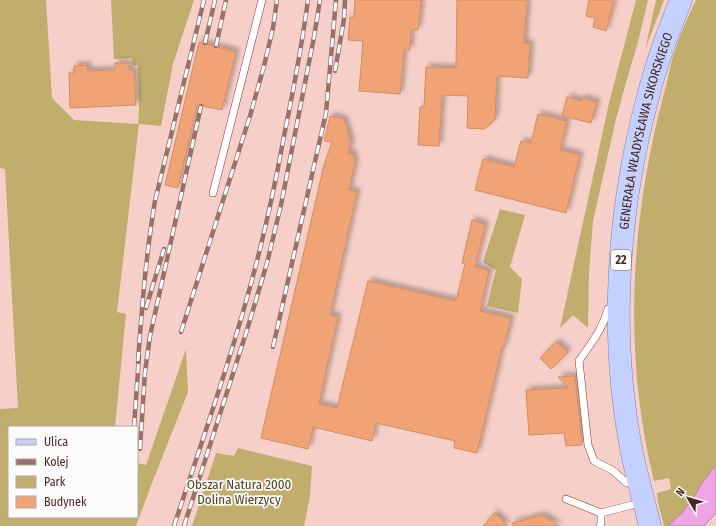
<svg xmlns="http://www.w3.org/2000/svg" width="716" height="526" font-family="'Fira Sans Condensed',sans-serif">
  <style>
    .green { fill: #c1ad6c }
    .water { fill: #efa5e4; stroke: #be7fa9 }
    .building { fill: #f0a476; stroke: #d68c5e; filter: url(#shadow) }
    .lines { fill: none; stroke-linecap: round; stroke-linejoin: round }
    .service-casing { stroke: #8a3d2e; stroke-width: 8 }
    .primary-casing { stroke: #8081af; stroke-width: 23 }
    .service { stroke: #fff; stroke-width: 7 }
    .primary { stroke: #c4d0fd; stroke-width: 22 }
    .rail-casing { stroke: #96726a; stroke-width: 4.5 }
    .rail { stroke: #fbfbfb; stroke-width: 3; stroke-dasharray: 9; stroke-linecap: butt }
    .labels { text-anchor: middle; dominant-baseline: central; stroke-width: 3.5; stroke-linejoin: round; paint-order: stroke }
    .shield { fill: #fbfbfb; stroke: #7f6762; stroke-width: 1 }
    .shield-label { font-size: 12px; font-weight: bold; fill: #4a2720 }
    .street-label { font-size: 13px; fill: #4a2720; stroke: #fbfbfb }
    .park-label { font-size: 13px; fill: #50441c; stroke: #fbfbfb }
  </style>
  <defs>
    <filter id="shadow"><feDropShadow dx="3.5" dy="-3.5" stdDeviation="2" flood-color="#0004"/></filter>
  </defs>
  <rect width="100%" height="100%" fill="#f6d0c8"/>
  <!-- green -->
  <g class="green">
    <polygon points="0,0 46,0 52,98 74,120 138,124 139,108 138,65 133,65 132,58 114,59 111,0 194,0 173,64 161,126 139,124 117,312 126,314 115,427 9,427 9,517 137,517 137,463 146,465 186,349 188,392 152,483 136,526 0,526 0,409 18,408 5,169 0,168"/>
    <polygon points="636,0 648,0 638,42 627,79 616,119 593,221 589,272 588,328 573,315 560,328 609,103"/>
    <polygon points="656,0 664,0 645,50"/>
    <path d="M696,0H716V465L700,486L696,494L682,513L668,526H664L658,502L657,493L671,489L669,478L654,481C623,355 630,223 663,97C667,84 669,70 673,56C679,37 687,18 696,0Z"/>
    <polygon points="500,209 525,215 510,267 522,279 518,313 487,306 496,270 483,262"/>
    <polygon points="238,448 312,466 310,496 304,526 192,526 216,453 234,456"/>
  </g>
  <!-- water -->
  <polygon class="water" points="716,465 716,513 704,526 668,526 682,513 696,494 700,486"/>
  <!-- building -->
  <g class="building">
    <polygon points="355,0 421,0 418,30 411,30 410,50 404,49 400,94 359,91 363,41 348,40 350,17 354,17"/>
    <polygon points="457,0 527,0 524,43 530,44 528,78 497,76 495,119 485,129 467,128 468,96 442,95 439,146 418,145 420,107 424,107 426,67 456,68"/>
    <polygon points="589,0 614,0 606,31 593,27 595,18 586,16"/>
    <polygon points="199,42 236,52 222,110 197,105 178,188 165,185"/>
    <polygon points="115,63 129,63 129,70 134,70 136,105 70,108 69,73 74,73 74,66 87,65 88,71 115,70"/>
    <polygon points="567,97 581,101 582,98 597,102 591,123 562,116"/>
    <polygon points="538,114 567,121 560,150 580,155 566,213 475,190 483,159 514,167 521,141 531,143"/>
    <polygon points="330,116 344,119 351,143 348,153 353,154 355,164 349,190 357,192 330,315 338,317 319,404 337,408 368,281 456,301 465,264 462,263 472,220 484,224 485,226 475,267 489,271 480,311 511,318 504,347 502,347 477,453 454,448 455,441 376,423 372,441 313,427 308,449 261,438 324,165 332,142 324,141"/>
    <polygon points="556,342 568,352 551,369 540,358"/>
    <polygon points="575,376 582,445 566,446 564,433 529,435 526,390 568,388 558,377"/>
    <polygon points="495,513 508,526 483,526"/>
    <polygon points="538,516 544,516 559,526 513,526 512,523"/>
  </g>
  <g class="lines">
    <defs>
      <g id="service">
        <polyline points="213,193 262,0"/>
        <path d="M608,309C602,331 591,343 579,361L588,445L594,461L612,470L627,483"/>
        <polyline points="566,499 601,513 632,505"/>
        <polyline points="600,526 601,524 601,513"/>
      </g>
      <g id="primary">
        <path id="s1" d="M650,526C644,502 637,477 632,453C609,338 617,210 648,97C656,64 668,32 681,0"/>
      </g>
    </defs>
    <!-- service casing -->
    <use href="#service" class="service-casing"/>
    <!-- primary casing -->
    <use href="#primary" class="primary-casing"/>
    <!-- service -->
    <use href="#service" class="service"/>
    <!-- primary -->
    <use href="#primary" class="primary"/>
    <defs>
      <g id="rail">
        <polyline points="205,43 215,0"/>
        <polyline points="216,46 226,0"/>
        <polyline points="335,71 344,19 345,0"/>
        <polyline points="146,308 164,249"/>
        <polyline points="181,332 250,116 264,66 273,28 277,0"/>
        <polyline points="273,347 326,113 336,0"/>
        <path d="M138,361C142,307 146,254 155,201L204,0"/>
        <polyline points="134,427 139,356"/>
        <polyline points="140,449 145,372 150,336 201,106"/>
        <path d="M174,526C203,438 234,350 257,261C268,218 277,175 285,131C294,87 302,44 308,0"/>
        <polyline points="184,526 247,330 267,263 281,205 314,37 320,0"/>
      </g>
    </defs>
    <!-- rail casing -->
    <use href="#rail" class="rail-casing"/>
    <!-- rail -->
    <use href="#rail" class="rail"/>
  </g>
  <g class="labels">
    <!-- shield labels -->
    <rect class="shield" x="611" y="250" width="20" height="20" rx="3"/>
    <g class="shield-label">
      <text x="621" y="260">22</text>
    </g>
    <!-- street labels -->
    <g class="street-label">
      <text stroke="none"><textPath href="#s1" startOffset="401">GENERAŁA WŁADYSŁAWA SIKORSKIEGO</textPath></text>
    </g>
    <!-- park labels -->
    <g class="park-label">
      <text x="239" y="484">Obszar Natura 2000<tspan x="239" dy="15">Dolina Wierzycy</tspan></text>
    </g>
  </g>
  <!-- legend -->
  <rect x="8" y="426" width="130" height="92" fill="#fbfbfb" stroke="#b4a6a3"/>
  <rect x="16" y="439" width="20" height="6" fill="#c4d0fd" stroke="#b4a6a3"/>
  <text x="44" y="446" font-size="12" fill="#4a2720">Ulica</text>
  <rect x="16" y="459" width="20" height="6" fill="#96726a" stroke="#b4a6a3"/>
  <text x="44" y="466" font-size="12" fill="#4a2720">Kolej</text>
  <rect x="16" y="476" width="20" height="12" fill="#c1ad6c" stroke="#b4a6a3"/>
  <text x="44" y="486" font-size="12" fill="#4a2720">Park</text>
  <rect x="16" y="496" width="20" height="12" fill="#f0a476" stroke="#b4a6a3"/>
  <text x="44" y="506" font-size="12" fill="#4a2720">Budynek</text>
  <!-- north arrow -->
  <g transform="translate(688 498) rotate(308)" stroke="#fbfbfb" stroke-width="3" paint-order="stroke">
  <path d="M0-3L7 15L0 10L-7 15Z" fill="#4a2720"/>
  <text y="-6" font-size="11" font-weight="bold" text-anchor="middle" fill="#4a2720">N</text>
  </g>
</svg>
